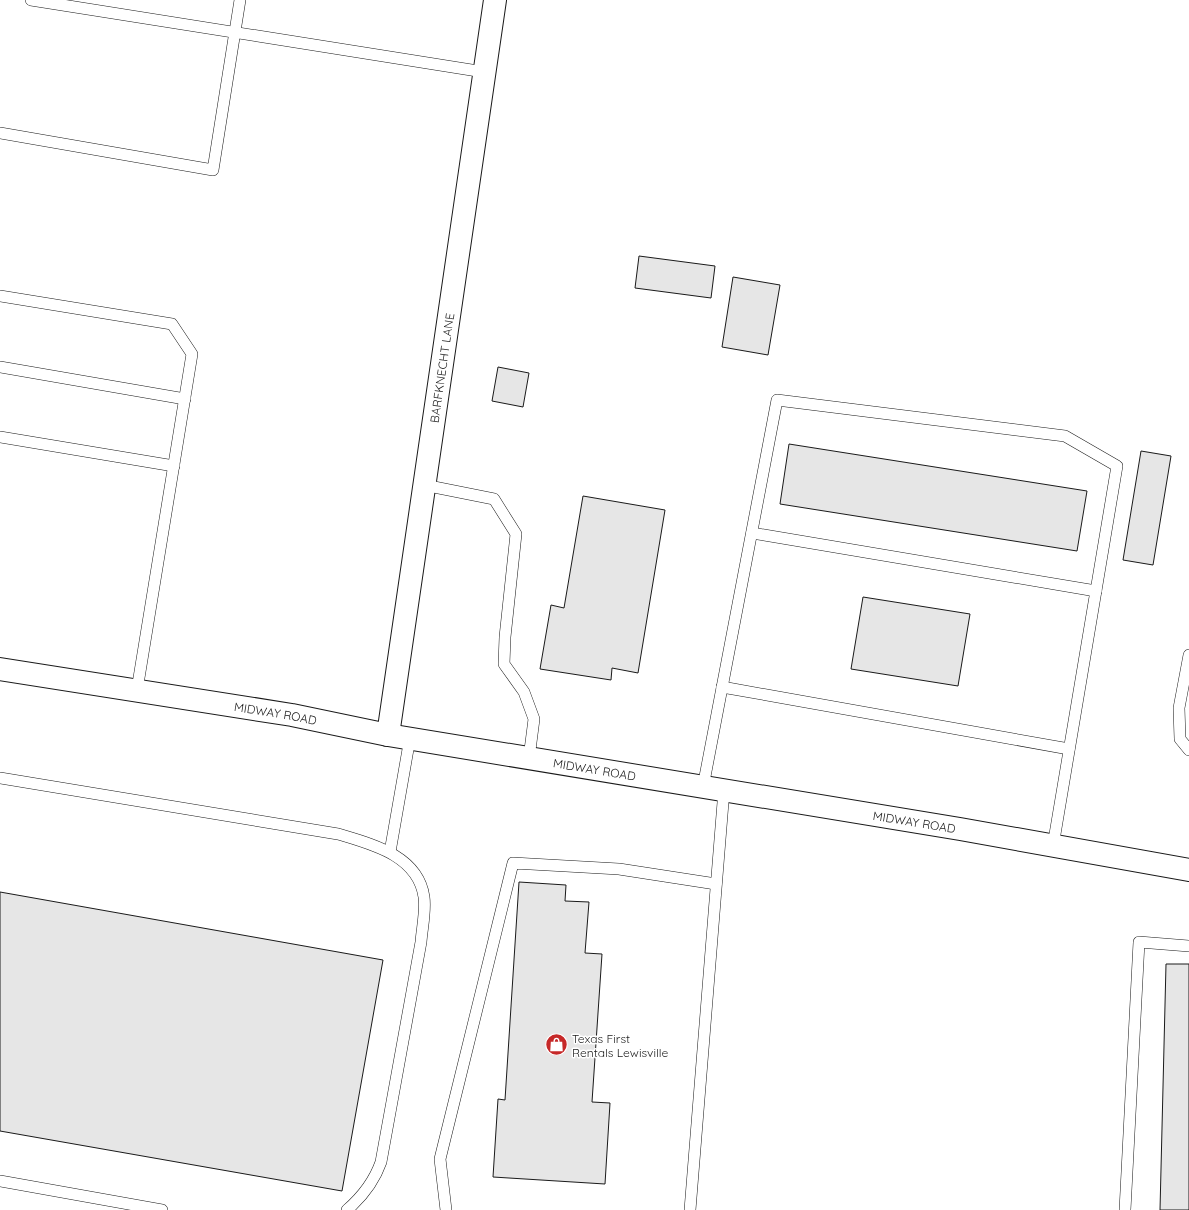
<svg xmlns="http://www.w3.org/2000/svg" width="1189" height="1210" font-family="Quicksand,sans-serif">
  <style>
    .building { fill: #e6e6e6; stroke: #1a1a1a }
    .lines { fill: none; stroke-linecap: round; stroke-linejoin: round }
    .service-casing { stroke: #1a1a1a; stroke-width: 12 }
    .minor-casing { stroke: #1a1a1a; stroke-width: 24 }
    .service { stroke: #fff; stroke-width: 11 }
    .minor { stroke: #fff; stroke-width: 22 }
    .labels { text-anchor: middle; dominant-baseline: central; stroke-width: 3; stroke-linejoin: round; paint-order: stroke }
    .street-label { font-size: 12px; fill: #1a1a1a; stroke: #fff }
    .poi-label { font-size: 12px; fill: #1a1a1a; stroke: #fff; text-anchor: start }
  </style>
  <rect width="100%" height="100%" fill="#fff"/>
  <!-- building -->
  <g class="building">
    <polygon points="639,256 715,266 711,298 635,288"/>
    <polygon points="733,277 780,285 768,355 722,347"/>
    <polygon points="498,367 529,373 523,407 492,401"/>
    <polygon points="789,444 1087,491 1077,551 780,504"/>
    <polygon points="1141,451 1171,456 1153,565 1123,560"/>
    <polygon points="583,496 665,510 638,673 612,668 611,680 540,669 551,605 564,608"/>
    <polygon points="863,597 970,614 958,686 851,669"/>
    <polygon points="519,882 566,885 565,901 589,902 585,953 602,954 592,1102 610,1103 605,1184 493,1177 498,1099 505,1100"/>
    <polygon points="0,892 383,960 342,1191 0,1131"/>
    <polygon points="1166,964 1189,964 1189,1210 1160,1210"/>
  </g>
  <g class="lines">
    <defs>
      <g id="service">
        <polyline points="31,0 484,72"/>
        <polyline points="0,133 213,170 240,0"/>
        <polyline points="0,296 172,324 192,354 137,690"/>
        <polyline points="0,367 185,399"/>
        <polyline points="0,437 174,466"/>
        <polyline points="424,485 494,499 516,534 505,637 504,664 524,692 534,719 529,758"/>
        <polyline points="752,533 1096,591"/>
        <polyline points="1189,655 1179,708 1180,739 1189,750"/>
        <polyline points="722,687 1069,749"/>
        <path d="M0,778L338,834C371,844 418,855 424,897C426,911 422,928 421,942L381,1162C374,1182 363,1196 347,1210"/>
        <polyline points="703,787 777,400 1065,436 1117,466 1053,846"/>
        <polyline points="390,852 410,738"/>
        <polyline points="0,1181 162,1210"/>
        <polyline points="446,1210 440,1159 513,863 619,869 716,884"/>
        <polyline points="690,1210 724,790"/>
        <polyline points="1125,1210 1139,942 1189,946"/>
      </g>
      <g id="minor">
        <path id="s1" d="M0,669L292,715L388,735L960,829L1189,870"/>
        <path id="s2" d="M388,735L495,0"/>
      </g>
    </defs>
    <!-- service casing -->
    <use href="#service" class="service-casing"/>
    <!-- minor casing -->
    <use href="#minor" class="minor-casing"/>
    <!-- service -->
    <use href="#service" class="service"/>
    <!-- minor -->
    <use href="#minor" class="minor"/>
  </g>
  <!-- icons -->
  <defs>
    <symbol id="shop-disc" viewBox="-11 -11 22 22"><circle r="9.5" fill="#c62828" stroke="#fff"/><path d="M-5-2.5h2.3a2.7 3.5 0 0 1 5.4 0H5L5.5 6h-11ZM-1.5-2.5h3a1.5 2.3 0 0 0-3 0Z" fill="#fff"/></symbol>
  </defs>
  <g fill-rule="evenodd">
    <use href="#shop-disc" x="544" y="1032" width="25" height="25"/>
  </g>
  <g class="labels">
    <!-- street labels -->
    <g class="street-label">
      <text stroke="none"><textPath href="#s2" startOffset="371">BARFKNECHT LANE</textPath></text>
      <text stroke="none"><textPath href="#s1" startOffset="279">MIDWAY ROAD</textPath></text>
      <text stroke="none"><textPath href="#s1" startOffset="603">MIDWAY ROAD</textPath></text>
      <text stroke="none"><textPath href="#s1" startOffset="927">MIDWAY ROAD</textPath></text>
    </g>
    <!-- poi labels -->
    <g class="poi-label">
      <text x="572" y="1038">Texas First<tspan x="572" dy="14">Rentals Lewisville</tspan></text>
    </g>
  </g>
</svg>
